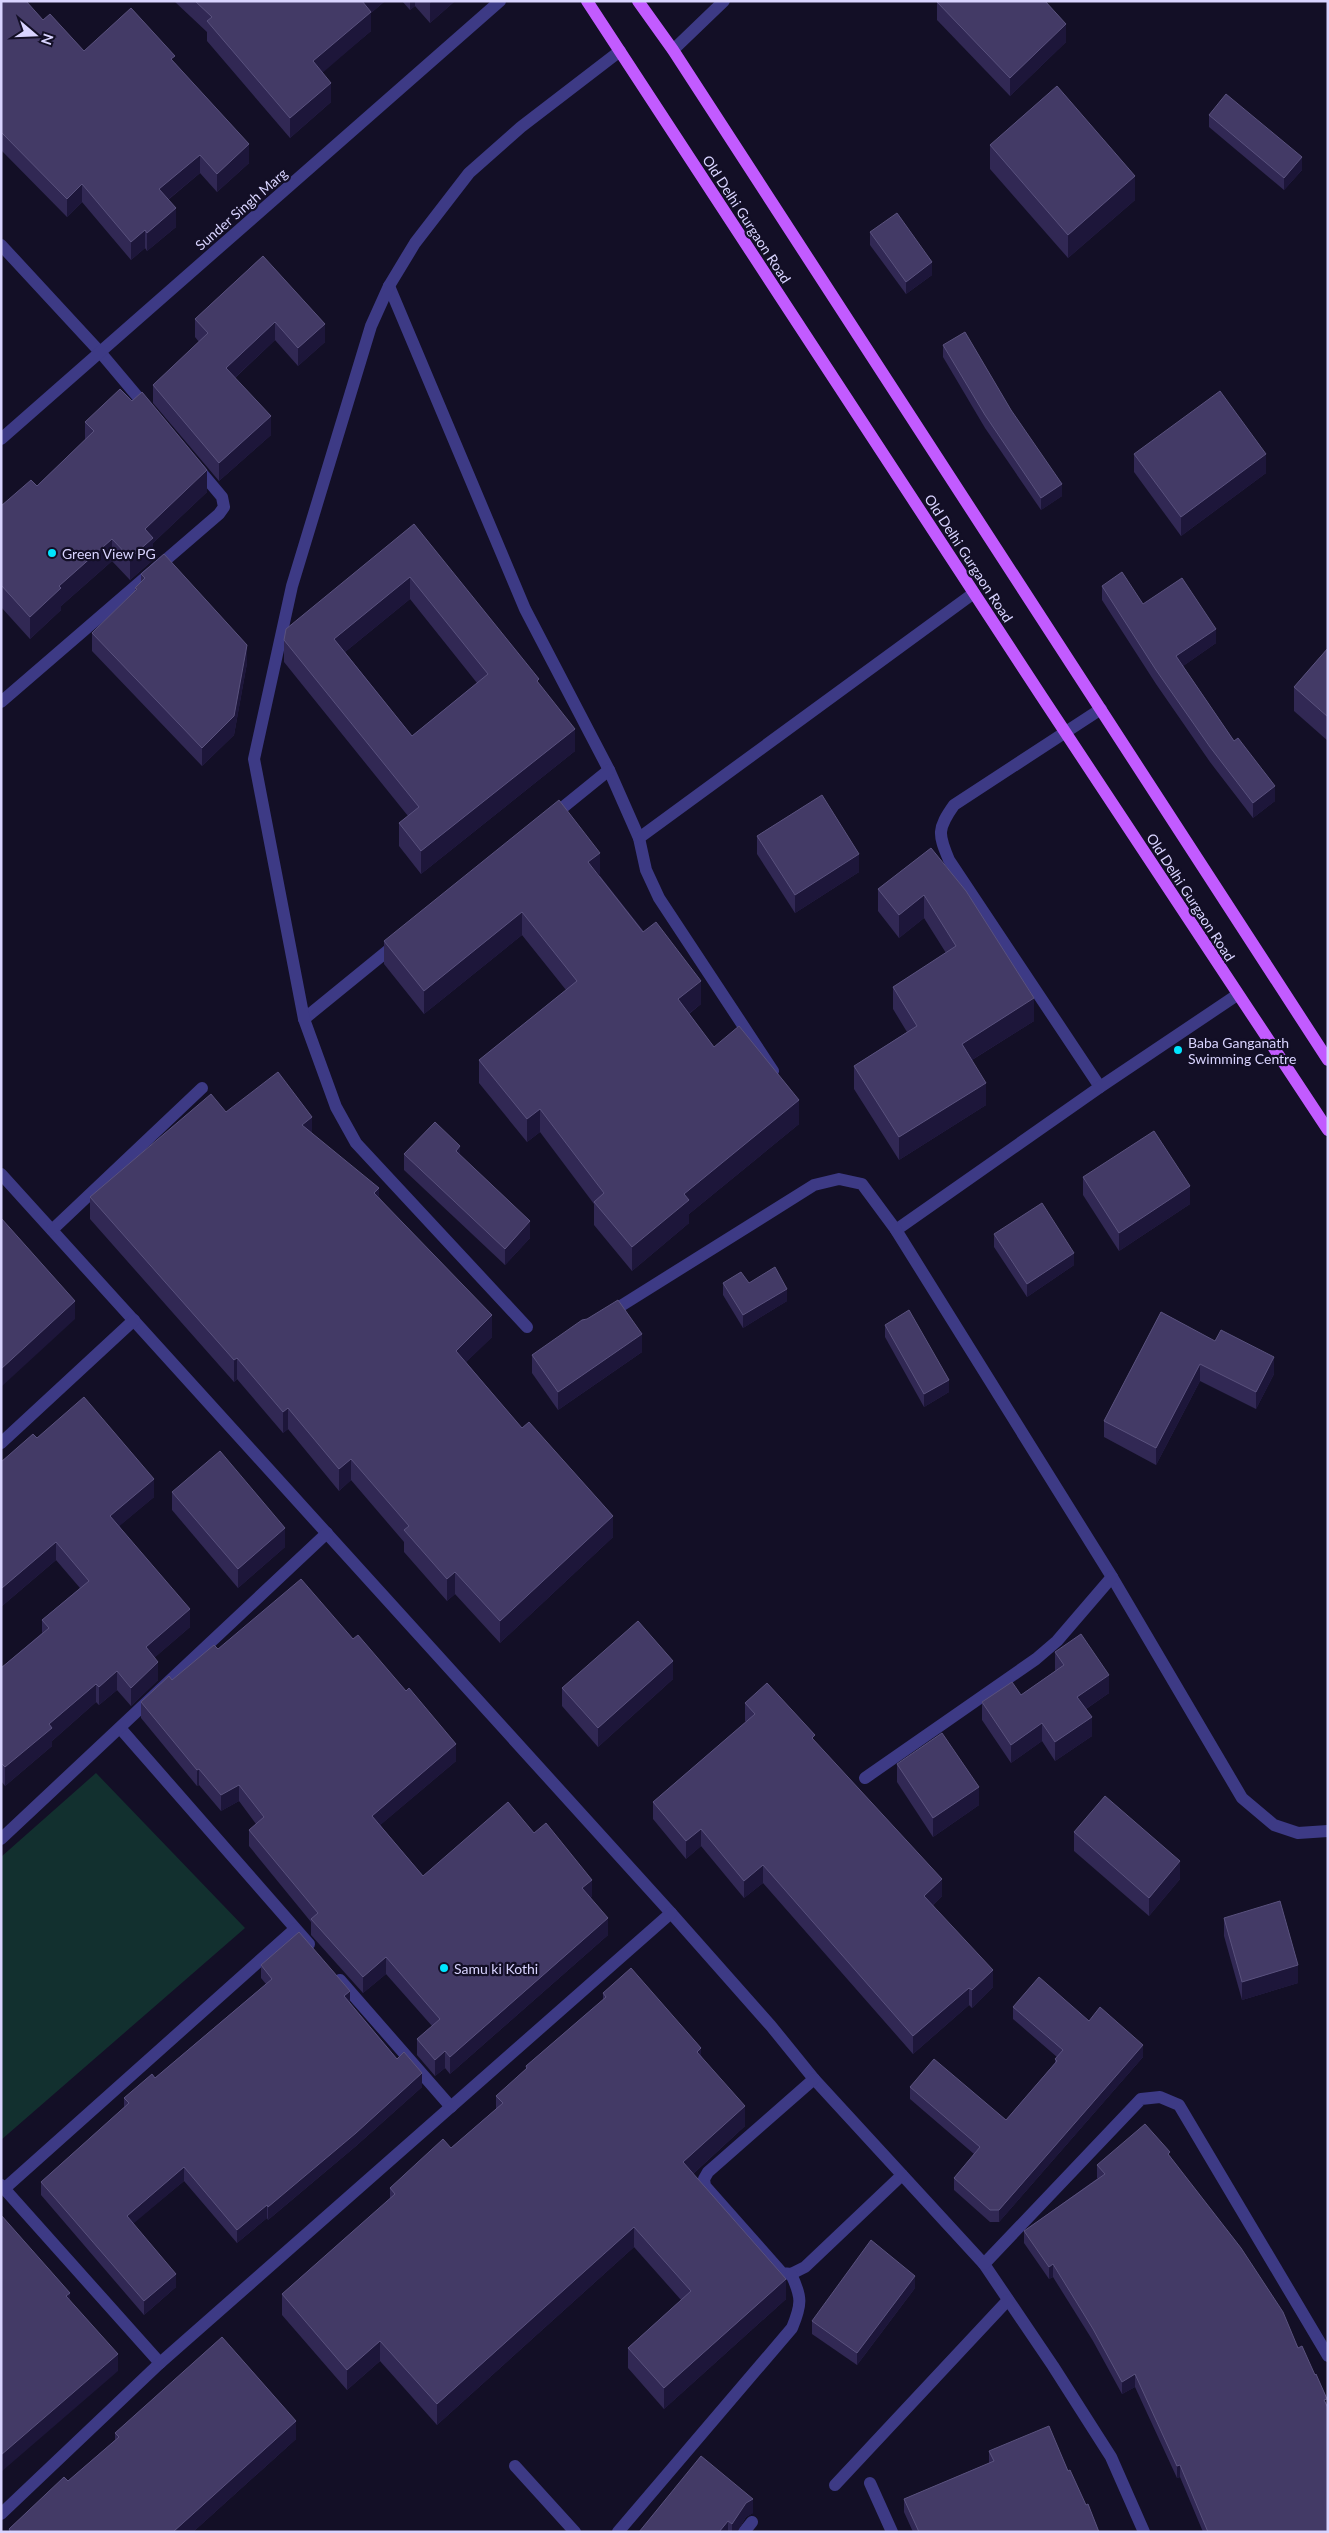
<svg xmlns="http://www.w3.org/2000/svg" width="1329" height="2533" font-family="Lato,sans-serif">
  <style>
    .green { fill: #12302f }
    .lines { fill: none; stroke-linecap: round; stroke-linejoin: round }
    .minor { stroke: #3d3a85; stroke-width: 12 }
    .major { stroke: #c25bff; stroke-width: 12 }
    .wall { fill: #312854; fill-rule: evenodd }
    .shaded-wall { fill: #1d163a }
    .building { fill: #433a66; stroke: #5a527e; fill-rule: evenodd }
    .poi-dot { fill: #00e5ff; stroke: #130f26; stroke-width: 2 }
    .labels { text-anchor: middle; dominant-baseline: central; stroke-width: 4.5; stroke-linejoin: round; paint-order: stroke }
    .street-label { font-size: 14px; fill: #d9d4ff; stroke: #130f26 }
    .poi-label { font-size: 14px; fill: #d9d4ff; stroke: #130f26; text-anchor: start }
  </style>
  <rect width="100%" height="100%" fill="#130f26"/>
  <!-- green -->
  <polygon class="green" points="96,1773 245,1928 1,2140 1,1857"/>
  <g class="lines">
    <!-- minor -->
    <g class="minor">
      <polyline points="673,50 724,1"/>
      <polyline points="1,245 100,352 148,409"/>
      <polyline points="389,286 525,609 609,770 639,838 646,870 659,898 773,1071"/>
      <polyline points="1,439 500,1"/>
      <polyline points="1,702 219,514 224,507 222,497 196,466"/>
      <polyline points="551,817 609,770"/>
      <polyline points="639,838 974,593"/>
      <polyline points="304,1019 396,944"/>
      <path d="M1100,1087L949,860C938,834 937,829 954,805L1101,709"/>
      <polyline points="1,1174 671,1913 771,2026 814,2079 984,2264 1053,2366 1111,2457 1144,2532"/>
      <polyline points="52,1230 202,1088"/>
      <polyline points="896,1230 1100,1087 1237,995"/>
      <polyline points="608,1314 814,1185 839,1179 862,1184 896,1230 1112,1577 1242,1798 1274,1825 1298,1833 1328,1831"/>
      <polyline points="527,1327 356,1143 336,1107 304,1019 254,759 292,586 371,326 389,286 415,243 469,173 521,127 620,51"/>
      <polyline points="1,1443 134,1320"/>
      <polyline points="120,1728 309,1944"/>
      <polyline points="865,1778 1036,1659 1057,1641 1112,1577"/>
      <polyline points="1,1839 327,1533"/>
      <polyline points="340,1980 451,2107"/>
      <polyline points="814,2079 708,2172 704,2179 705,2186 782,2273 791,2274 805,2267 902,2175"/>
      <polyline points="1,2185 160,2363"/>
      <polyline points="4,2189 295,1929"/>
      <polyline points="984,2264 1141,2099 1160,2097 1179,2105 1328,2356"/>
      <polyline points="515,2466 575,2532"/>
      <polyline points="870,2483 892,2532"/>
      <polyline points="835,2485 1008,2300"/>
      <polyline points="1,2514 160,2363 671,1913"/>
      <path d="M618,2532L792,2328C802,2304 802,2297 791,2274"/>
      <polyline points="744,2532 752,2522"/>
    </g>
    <!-- major -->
    <g class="major">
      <polyline points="587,1 1042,697 1328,1130"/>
      <polyline points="638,1 673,50 1328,1060"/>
    </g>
  </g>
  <!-- wall -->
  <g class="wall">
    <polygon points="1,1 43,20 84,51 175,63 249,163 217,192 200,173 168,200 176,227 147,251 145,248 131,260 82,202 67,217 1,150"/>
    <polygon points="174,1 385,1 371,13 371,31 322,72 331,102 290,138 207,41 207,32"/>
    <polygon points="402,1 455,1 430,23 415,6 410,10"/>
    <polygon points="937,2 1066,42 1010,96 937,20"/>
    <polygon points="1209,115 1302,170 1284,190 1209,127"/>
    <polygon points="990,145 1135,200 1068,258 990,169"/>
    <polygon points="870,232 932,275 906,294 870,245"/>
    <polygon points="263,256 325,342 298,366 275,340 235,378 271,435 219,481 153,403 153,385 199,342 195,337 195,319"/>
    <polygon points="943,345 1011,410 1062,496 1041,510 985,428 943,357"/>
    <polygon points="85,422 207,492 153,543 153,560 130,580 112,561 61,606 61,610 30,639 1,607 1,506 37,486 85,440"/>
    <polygon points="1134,454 1266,473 1181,536 1134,472"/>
    <path d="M414,524L539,684L575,751L421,874L399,846V823L408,816L284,662V640ZM410,599L477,683L412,736L345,652Z"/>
    <polygon points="141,574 247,663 234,735 202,766 92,651 92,633 135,591 135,588 141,582"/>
    <polygon points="1102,586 1143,604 1216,643 1183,666 1275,801 1253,818 1210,762 1156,684 1102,600"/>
    <polygon points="1328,648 1328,741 1294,711 1294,687"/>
    <polygon points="757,836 859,872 795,913 757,854"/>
    <polygon points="931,848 1034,1021 972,1060 986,1105 899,1160 854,1089 854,1066 907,1032 893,1009 893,987 946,953 924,918 899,938 878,911 878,889"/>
    <polygon points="600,876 701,1004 689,1014 714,1047 799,1124 689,1214 689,1223 632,1271 594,1225 594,1204 540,1132 527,1142 479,1083 479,1060 566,990 522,935 424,1014 384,964 384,941"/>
    <polygon points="226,1112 312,1133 379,1197 492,1337 466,1362 613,1537 500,1643 455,1594 447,1601 404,1552 404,1542 351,1480 339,1491 288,1429 283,1433 237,1379 234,1382 90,1219 90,1197"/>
    <polygon points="404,1154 530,1238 505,1265 404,1170"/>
    <polygon points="1083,1177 1190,1204 1119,1251 1083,1195"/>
    <polygon points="994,1234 1074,1265 1027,1297 994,1247"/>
    <polygon points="723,1283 749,1283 787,1301 743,1328 723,1295"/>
    <polygon points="1161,1312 1274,1374 1256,1409 1200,1381 1156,1465 1104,1437 1104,1421"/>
    <polygon points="587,1319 642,1352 558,1410 532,1373 532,1355"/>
    <polygon points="885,1325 949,1392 924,1407 885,1337"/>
    <polygon points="37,1438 154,1497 119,1526 190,1627 155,1657 158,1680 131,1706 117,1690 99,1705 96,1702 52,1741 52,1746 5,1786 1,1781 1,1668 42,1633 42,1620 80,1588 56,1560 2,1606 1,1605 1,1462"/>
    <polygon points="172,1492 285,1547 238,1588 172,1510"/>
    <polygon points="218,1649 456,1761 380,1825 423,1876 534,1833 592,1896 590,1898 608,1935 450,2074 445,2068 435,2076 417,2055 417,2039 432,2026 386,1974 363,1993 311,1935 311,1922 249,1846 249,1830 256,1824 239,1801 221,1811 199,1785 197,1786 141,1718 141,1702"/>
    <polygon points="1055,1652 1109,1693 1086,1709 1092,1736 1055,1761 1042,1741 1011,1763 982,1720 982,1702 1021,1695 1055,1671"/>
    <polygon points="673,1679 598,1747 562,1706 562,1688"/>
    <polygon points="745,1703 815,1742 942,1896 933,1905 993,1987 972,2008 969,2005 913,2054 763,1883 744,1898 701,1846 686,1859 653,1819 653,1802 746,1722 745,1721"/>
    <polygon points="897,1764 979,1805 933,1837 897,1782"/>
    <polygon points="1074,1832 1180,1879 1149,1916 1074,1851"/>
    <polygon points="1224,1918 1298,1983 1242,2000 1224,1936"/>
    <polygon points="261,1965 350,2004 397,2059 422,2087 356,2146 268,2220 267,2218 237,2243 184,2181 133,2223 176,2287 144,2315 41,2195 41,2182 124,2108 124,2098 155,2078 266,1984 261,1978"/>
    <polygon points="603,1993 701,2056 745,2126 693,2174 786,2299 664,2409 628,2368 628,2348 681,2300 634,2247 437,2425 380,2361 347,2390 282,2315 282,2294 390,2199 390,2188 451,2148 496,2109 496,2096 526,2069 526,2066 603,2000"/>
    <polygon points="1013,2007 1089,2021 1143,2057 999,2222 990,2222 954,2190 954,2178 974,2154 910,2099 910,2087 1006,2120 1055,2063 1055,2059 1057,2057 1013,2019"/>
    <polygon points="1170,2156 1298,2348 1327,2405 1328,2532 1203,2532 1180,2477 1177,2478 1135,2387 1122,2394 1093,2341 1053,2277 1049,2279 1024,2243 1024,2231 1098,2178 1097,2178 1097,2165"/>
    <polygon points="915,2288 857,2365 812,2334 812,2321"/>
    <polygon points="115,2433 296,2439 193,2532 9,2532 9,2529 68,2481 115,2440"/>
    <polygon points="989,2451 1068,2471 1099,2532 913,2532 904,2512 904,2499 989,2463"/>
    <polygon points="753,2513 746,2517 737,2532 639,2532"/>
  </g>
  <!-- shaded-wall -->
  <g class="shaded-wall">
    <polygon points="362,1 385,1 371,13 371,31 313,81 313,61"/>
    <polygon points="410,1 415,1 415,6 410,10"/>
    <polygon points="432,1 455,1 430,23 430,3"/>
    <polygon points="1066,24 1066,42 1010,96 1010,78"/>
    <polygon points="331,83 331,102 290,138 290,118"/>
    <polygon points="249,144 249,163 217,192 217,174"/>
    <polygon points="200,155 200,173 159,207 159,189"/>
    <polygon points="1302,157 1302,170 1284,190 1284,178"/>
    <polygon points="1135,176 1135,200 1068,258 1068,235"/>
    <polygon points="82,184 82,202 67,217 67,199"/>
    <polygon points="176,208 176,227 147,251 147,233"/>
    <polygon points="145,230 145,248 131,260 131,242"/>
    <polygon points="932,262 932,275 906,294 906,282"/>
    <polygon points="275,322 275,340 226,386 226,368"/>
    <polygon points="325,324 325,342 298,366 298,348"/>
    <polygon points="271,416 271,435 219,481 219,463"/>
    <polygon points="1266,454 1266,473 1181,536 1181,517"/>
    <polygon points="207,470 207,492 153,543 153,560 130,580 130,558 145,529"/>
    <polygon points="1062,484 1062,496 1041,510 1041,498"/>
    <polygon points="112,539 112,561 61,606 61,610 30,639 30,617 59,586"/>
    <polygon points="410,577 410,599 334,661 334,639"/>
    <polygon points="1216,629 1216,643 1176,671 1176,656"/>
    <polygon points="247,645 247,663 234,735 202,766 202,748"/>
    <polygon points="575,729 575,751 421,874 421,851"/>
    <polygon points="1275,786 1275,801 1253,818 1253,803"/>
    <polygon points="600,853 600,876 588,862"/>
    <polygon points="859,854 859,872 795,913 795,895"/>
    <polygon points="924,895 924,918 899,938 899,915"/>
    <polygon points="522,912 522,935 424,1014 424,991"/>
    <polygon points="701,981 701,1004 678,1022 678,999"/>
    <polygon points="1034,998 1034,1021 962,1066 962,1044"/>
    <polygon points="986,1083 986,1105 899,1160 899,1137"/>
    <polygon points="799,1100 799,1124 689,1214 689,1223 632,1271 632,1247 684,1194"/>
    <polygon points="540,1109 540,1132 527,1142 527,1119"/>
    <polygon points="312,1117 312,1138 302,1125"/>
    <polygon points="460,1146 460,1163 456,1151"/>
    <polygon points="1190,1186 1190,1204 1119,1251 1119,1233"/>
    <polygon points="379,1188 379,1210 374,1193"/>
    <polygon points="530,1221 530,1238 505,1265 505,1249"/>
    <polygon points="1074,1253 1074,1265 1027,1297 1027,1284"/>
    <polygon points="787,1289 787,1301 743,1328 743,1315"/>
    <polygon points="75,1301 75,1319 1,1387 1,1369"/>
    <polygon points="492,1315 492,1337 456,1372 456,1351"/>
    <polygon points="642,1334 642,1352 558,1410 558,1392"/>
    <polygon points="1274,1357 1274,1374 1256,1409 1256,1392"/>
    <polygon points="237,1358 237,1379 234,1382 234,1360"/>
    <polygon points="1200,1364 1200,1381 1156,1465 1156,1448"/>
    <polygon points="949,1380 949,1392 924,1407 924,1394"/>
    <polygon points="288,1408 288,1429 283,1433 283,1412"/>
    <polygon points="351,1459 351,1480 339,1491 339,1469"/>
    <polygon points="154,1479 154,1497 110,1534 110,1516"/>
    <polygon points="613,1516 613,1537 500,1643 500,1621"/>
    <polygon points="285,1528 285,1547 238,1588 238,1569"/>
    <polygon points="56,1542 56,1560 2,1606 2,1588"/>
    <polygon points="455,1572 455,1594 447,1601 447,1579"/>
    <polygon points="190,1609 190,1627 146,1665 146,1647"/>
    <polygon points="673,1661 673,1679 598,1747 598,1728"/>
    <polygon points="158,1662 158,1680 131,1706 131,1688"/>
    <polygon points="117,1671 117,1690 99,1705 99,1687"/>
    <polygon points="1109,1675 1109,1693 1077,1715 1077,1697"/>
    <polygon points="96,1684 96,1702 52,1741 52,1746 5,1786 5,1767 49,1724"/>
    <polygon points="1092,1717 1092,1736 1055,1761 1055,1742"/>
    <polygon points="1042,1723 1042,1741 1011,1763 1011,1745"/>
    <polygon points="456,1744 456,1761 372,1832 372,1816"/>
    <polygon points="199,1769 199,1785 197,1786 197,1770"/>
    <polygon points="239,1785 239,1801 221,1811 221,1795"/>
    <polygon points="979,1787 979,1805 933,1837 933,1818"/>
    <polygon points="701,1829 701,1846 686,1859 686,1841"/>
    <polygon points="1180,1861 1180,1879 1149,1916 1149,1898"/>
    <polygon points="763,1865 763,1883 744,1898 744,1881"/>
    <polygon points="942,1879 942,1896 924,1913 924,1896"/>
    <polygon points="592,1880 592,1896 582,1904 582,1888"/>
    <polygon points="608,1918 608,1935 450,2074 450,2057"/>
    <polygon points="386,1957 386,1974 363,1993 363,1977"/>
    <polygon points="1298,1965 1298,1983 1242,2000 1242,1982"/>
    <polygon points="993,1970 993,1987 972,2008 972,1990"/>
    <polygon points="969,1988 969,2005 913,2054 913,2036"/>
    <polygon points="350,1991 350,2004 344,1996"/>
    <polygon points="1143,2045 1143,2057 999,2222 999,2210"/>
    <polygon points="701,2048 701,2069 697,2052"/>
    <polygon points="445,2051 445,2068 435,2076 435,2060"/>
    <polygon points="422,2073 422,2087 356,2146 268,2220 268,2207"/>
    <polygon points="745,2106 745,2126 683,2183 683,2162"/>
    <polygon points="184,2167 184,2181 127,2229 127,2216"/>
    <polygon points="267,2205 267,2218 237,2243 237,2230"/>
    <polygon points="634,2227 634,2247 437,2425 437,2404"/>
    <polygon points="1053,2264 1053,2277 1049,2279 1049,2267"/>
    <polygon points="176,2274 176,2287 144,2315 144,2301"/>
    <polygon points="915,2276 915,2288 857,2365 857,2353"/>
    <polygon points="786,2279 786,2299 664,2409 664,2388"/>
    <polygon points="70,2293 70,2310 66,2296"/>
    <polygon points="380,2341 380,2361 347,2390 347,2370"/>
    <polygon points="118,2354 118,2371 1,2472 1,2455"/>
    <polygon points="1135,2374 1135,2387 1122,2394 1122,2382"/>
    <polygon points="296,2421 296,2439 193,2532 173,2532"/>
    <polygon points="1180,2465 1180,2477 1177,2478 1177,2466"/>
    <polygon points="753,2499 753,2513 746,2517 737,2532 732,2532 732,2524 746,2503"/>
    <polygon points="728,2521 728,2532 719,2532"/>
  </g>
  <!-- building -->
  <g class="building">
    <polygon points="1,1 26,1 43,20 50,14 84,51 131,8 175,56 171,59 249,144 217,174 200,155 159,189 176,208 147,233 145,230 131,242 82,184 67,199 1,132"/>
    <polygon points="195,1 362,1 371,12 313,61 331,83 290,118 207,21 212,17"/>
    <polygon points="938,1 1045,1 1066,24 1010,78 937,2"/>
    <polygon points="1057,86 1135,176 1068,235 990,145"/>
    <polygon points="1226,94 1302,157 1284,178 1209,115"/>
    <polygon points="897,213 932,262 906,282 870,232"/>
    <polygon points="263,256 325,324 298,348 275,322 226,368 271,416 219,463 153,385 208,333 195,319"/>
    <polygon points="965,332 1011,410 1062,484 1041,498 985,415 943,345"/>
    <polygon points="120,389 132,401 142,392 207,470 145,529 153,538 130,558 112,539 59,586 61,588 30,617 1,585 1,506 31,480 37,486 94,431 85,422"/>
    <polygon points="1220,391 1266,454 1181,517 1134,454"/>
    <path d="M414,524L539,679L537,681L575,729L421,851L399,823L419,807L284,640L286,629ZM410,577L488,674L412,736L334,639Z"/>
    <polygon points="164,554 247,645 234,716 202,748 92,633 137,589 135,588 145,578 141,574"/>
    <polygon points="1122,572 1143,604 1182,578 1216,629 1176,656 1234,741 1238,738 1275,786 1253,803 1210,747 1156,670 1102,586"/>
    <polygon points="1328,648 1328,717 1294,687"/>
    <polygon points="822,795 859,854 795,895 757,836"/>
    <polygon points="559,800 600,853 588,862 643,932 656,922 701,981 678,999 714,1047 739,1026 799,1100 684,1194 689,1200 632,1247 594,1202 604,1193 540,1109 527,1119 479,1060 577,981 522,912 424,991 384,941"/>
    <polygon points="931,848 966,891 1034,998 962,1044 986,1083 899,1137 854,1066 917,1026 893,987 956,946 924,895 899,915 878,889"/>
    <polygon points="278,1072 312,1117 302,1125 379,1188 374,1193 492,1315 456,1351 522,1428 529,1422 613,1516 500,1621 455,1572 447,1579 404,1530 409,1526 351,1459 339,1469 288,1408 283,1412 237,1358 234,1360 90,1197 211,1094 226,1112"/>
    <polygon points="435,1122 460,1146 456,1151 530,1221 505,1249 404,1154"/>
    <polygon points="1154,1131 1190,1186 1119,1233 1083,1177"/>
    <polygon points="1042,1203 1074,1253 1027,1284 994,1234"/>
    <polygon points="1,1218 75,1301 1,1369"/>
    <polygon points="775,1267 787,1289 743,1315 723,1283 741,1272 749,1283"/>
    <polygon points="618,1300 642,1334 558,1392 532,1355 582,1320 587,1319"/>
    <polygon points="909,1310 949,1380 924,1394 885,1325"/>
    <polygon points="1161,1312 1215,1341 1221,1330 1274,1357 1256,1392 1200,1364 1156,1448 1104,1421"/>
    <polygon points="84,1397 154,1479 110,1516 190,1609 146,1647 158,1662 131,1688 117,1671 99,1687 96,1684 49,1724 52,1728 5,1767 1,1763 1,1668 49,1628 42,1620 89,1581 56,1542 2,1588 1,1587 1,1462 33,1434 37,1438"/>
    <polygon points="220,1451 285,1528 238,1569 172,1492"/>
    <polygon points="301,1579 353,1639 358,1635 406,1691 409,1688 456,1744 372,1816 423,1876 508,1802 534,1833 546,1823 592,1880 582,1888 608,1918 450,2057 445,2051 435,2060 417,2039 440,2019 386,1957 363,1977 311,1919 318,1913 249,1830 264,1817 239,1785 221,1795 199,1769 197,1770 141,1702 169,1676 172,1680 214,1645 218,1649"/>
    <polygon points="638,1621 673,1661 598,1728 562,1688"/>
    <polygon points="1081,1634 1109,1675 1077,1697 1092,1717 1055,1742 1042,1723 1011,1745 982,1702 1012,1682 1021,1695 1064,1665 1055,1652"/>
    <polygon points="767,1683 815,1735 812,1738 942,1879 924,1896 993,1970 972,1990 969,1988 913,2036 763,1865 744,1881 701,1829 686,1841 653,1802 755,1714 745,1703"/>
    <polygon points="942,1733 979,1787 933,1818 897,1764"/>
    <polygon points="1105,1796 1180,1861 1149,1898 1074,1832"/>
    <polygon points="1280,1901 1298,1965 1242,1982 1224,1918"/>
    <polygon points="299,1932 350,1991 344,1996 397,2059 404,2052 422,2073 356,2133 268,2207 267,2205 237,2230 184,2167 127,2216 176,2274 144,2301 41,2182 129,2103 124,2098 152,2074 155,2078 272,1979 261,1965"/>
    <polygon points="631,1968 701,2048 697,2052 745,2106 683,2162 786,2279 664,2388 628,2348 691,2291 634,2227 437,2404 380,2341 347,2370 282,2294 395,2194 390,2188 443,2139 451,2148 503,2103 496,2096 527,2068 526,2066 606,1997 603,1993"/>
    <polygon points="1039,1977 1089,2021 1100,2007 1143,2045 999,2210 990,2210 954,2178 980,2147 910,2087 934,2059 1006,2120 1057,2061 1055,2059 1063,2050 1013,2007"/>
    <polygon points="1145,2124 1170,2152 1168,2154 1241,2248 1283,2312 1298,2348 1302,2346 1315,2375 1316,2374 1327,2399 1324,2400 1328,2408 1328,2532 1208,2532 1180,2465 1177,2466 1135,2374 1122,2382 1093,2329 1053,2264 1049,2267 1024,2231 1105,2174 1097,2165"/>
    <polygon points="1,2215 70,2293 66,2296 118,2354 1,2455"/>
    <polygon points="871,2240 915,2276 857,2353 812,2321"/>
    <polygon points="222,2337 296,2421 173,2532 11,2532 9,2529 64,2477 68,2481 119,2437 115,2433"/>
    <polygon points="1049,2426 1068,2471 1070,2470 1086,2505 1088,2504 1099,2532 919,2532 904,2499 994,2461 989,2451"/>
    <polygon points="701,2456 753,2499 746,2503 732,2524 728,2521 719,2532 639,2532"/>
  </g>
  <!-- markers -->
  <g class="poi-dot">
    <circle cx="52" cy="553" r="5"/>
    <circle cx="1178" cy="1050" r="5"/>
    <circle cx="444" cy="1968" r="5"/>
  </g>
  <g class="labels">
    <!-- street labels -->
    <g class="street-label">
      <text transform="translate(241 209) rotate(-41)">Sunder Singh Marg</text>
      <text transform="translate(747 219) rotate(57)">Old Delhi Gurgaon Road</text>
      <text transform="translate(969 558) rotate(57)">Old Delhi Gurgaon Road</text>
      <text transform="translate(1191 897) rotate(57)">Old Delhi Gurgaon Road</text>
    </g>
    <!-- poi labels -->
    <g class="poi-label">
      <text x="62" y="553">Green View PG</text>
      <text x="1188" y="1042">Baba Ganganath<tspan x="1188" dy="16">Swimming Centre</tspan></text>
      <text x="454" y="1968">Samu ki Kothi</text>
    </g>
  </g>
  <!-- border -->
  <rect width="1329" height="2533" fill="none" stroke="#d9d4ff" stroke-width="5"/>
  <!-- north arrow -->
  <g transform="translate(35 35) rotate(109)" stroke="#130f26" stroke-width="4" paint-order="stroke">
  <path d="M0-4L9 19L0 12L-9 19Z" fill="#d9d4ff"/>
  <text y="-8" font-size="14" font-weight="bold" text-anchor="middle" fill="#d9d4ff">N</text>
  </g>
</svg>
